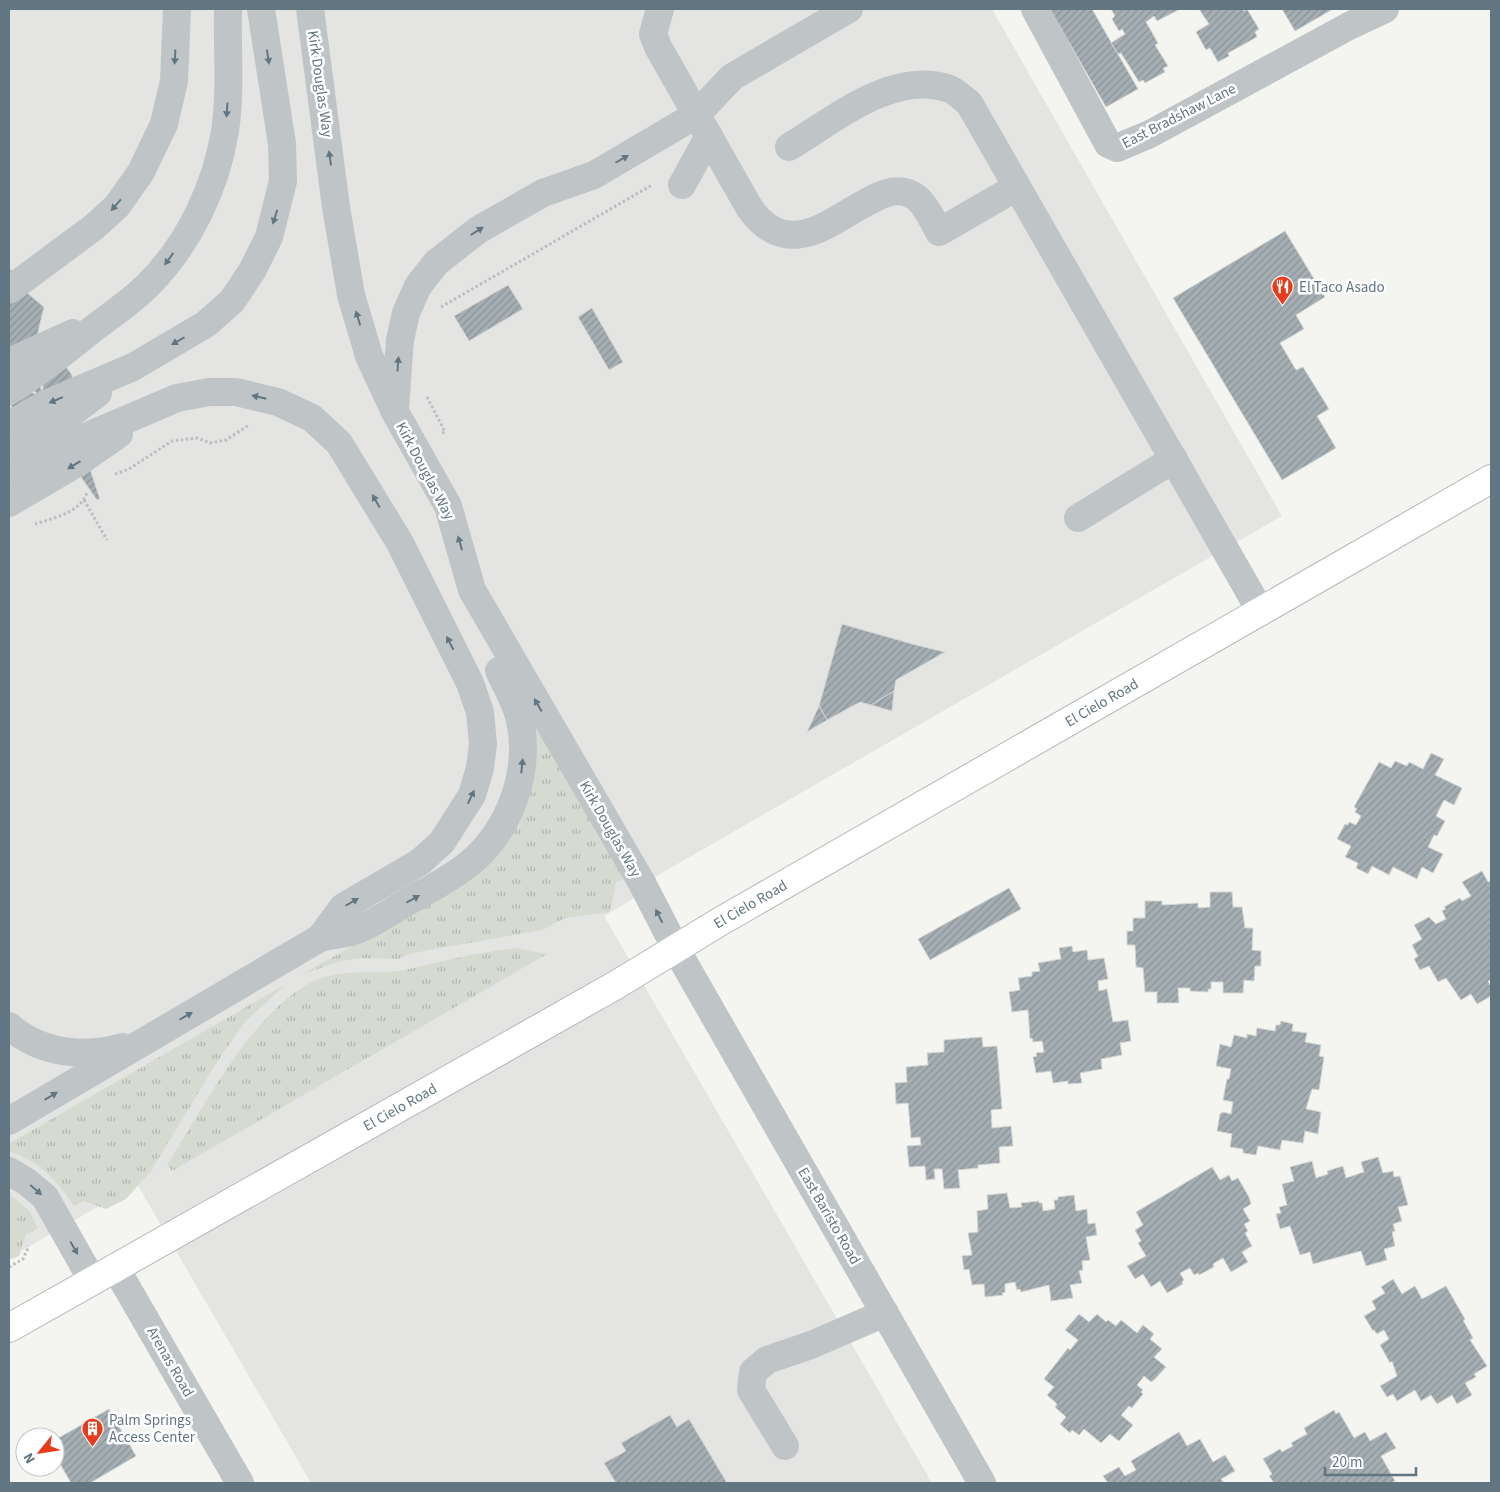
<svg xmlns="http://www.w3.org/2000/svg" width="1500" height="1492" font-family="'Source Sans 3',sans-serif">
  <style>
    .built { fill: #e4e5e3 }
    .grass { fill: url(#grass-tufts) }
    .building { fill: url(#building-hatch); stroke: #d5d5d3 }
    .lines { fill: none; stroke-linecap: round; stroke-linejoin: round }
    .major-casing { stroke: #b2b7ba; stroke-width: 30 }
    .path { stroke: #bbbdbf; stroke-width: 3; stroke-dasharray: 2.5 2.5; stroke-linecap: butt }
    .minor { stroke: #bfc4c6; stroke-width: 28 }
    .major { stroke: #fff; stroke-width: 28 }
    .oneway { fill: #627682 }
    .labels { text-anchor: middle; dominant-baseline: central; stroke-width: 5; stroke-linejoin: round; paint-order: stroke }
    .street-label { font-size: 15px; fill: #627682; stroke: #fff }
    .poi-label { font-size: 15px; fill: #627682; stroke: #fff; text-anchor: start }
  </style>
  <defs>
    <pattern id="grass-tufts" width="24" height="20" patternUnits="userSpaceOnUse" patternTransform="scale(1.25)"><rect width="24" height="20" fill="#d5dbd1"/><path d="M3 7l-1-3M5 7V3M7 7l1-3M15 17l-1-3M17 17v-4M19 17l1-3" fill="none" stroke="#b0b6af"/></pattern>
    <pattern id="building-hatch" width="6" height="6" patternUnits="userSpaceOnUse" patternTransform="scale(1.25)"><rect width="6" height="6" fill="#a5afb3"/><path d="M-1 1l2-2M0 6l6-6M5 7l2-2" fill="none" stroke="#8a9397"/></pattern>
  </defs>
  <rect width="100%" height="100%" fill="#f4f4f0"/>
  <!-- built -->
  <polygon class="built" points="9,9 992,9 1282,516 634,889 638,896 604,916 932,1483 311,1483 137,1184 9,1258"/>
  <!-- grass -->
  <g class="grass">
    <polygon points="531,719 625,879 616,882 610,912 565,918 542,930 413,953 398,959 361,958 340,961 301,975 463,883 504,842 529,798 537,753"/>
    <path d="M516,948L547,954L172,1171L167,1165C204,1108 258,998 325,977C347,970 367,973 389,972C410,970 432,963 452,959C473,954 495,951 516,948Z"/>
    <path d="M286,984L245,1022L217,1062L151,1171L126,1199L106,1209L84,1201L74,1206C56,1179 40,1162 9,1151L10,1143Z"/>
    <polygon points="9,1194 28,1209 38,1228 26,1234 19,1256 9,1260"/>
  </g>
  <!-- building -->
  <g class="building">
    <polygon points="1050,9 1092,9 1138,89 1106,107"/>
    <polygon points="1111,9 1180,9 1157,21 1154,16 1146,22 1158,43 1155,45 1168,66 1163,68 1165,72 1145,83 1143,80 1139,82 1121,53 1118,54 1111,43 1125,34 1122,29 1119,31 1112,19 1115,16"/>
    <polygon points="1199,9 1242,9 1244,11 1247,9 1259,29 1255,32 1257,37 1228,53 1229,56 1218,62 1210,48 1206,50 1196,32 1209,24"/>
    <polygon points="1282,9 1333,9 1295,31"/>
    <polygon points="1285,231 1325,297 1296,315 1304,329 1280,343 1296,370 1303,367 1329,409 1317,416 1336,448 1282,480 1173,298"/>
    <polygon points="9,267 25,291 44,307 38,332 37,361 38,380 42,392 45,374 64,364 72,375 75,424 100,499 97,500 67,457 13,409 9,402 24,390 38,395 30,385 9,370"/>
    <polygon points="508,285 523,309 469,341 454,316"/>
    <polygon points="592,308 623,362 609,370 578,317"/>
    <polygon points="842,624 916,645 945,652 896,680 894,691 871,705 860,702 827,720 819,706"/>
    <polygon points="894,691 892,711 871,705"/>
    <polygon points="819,706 827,720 807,732"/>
    <polygon points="1431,753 1444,759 1435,775 1462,788 1454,805 1444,800 1436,816 1445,821 1437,836 1434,835 1428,847 1443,854 1433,873 1422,867 1417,879 1393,867 1389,875 1372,866 1368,874 1356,868 1358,863 1345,857 1351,846 1337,839 1345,824 1348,825 1349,822 1356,825 1361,816 1355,812 1357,809 1354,807 1379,762 1391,768 1395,761 1407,766 1409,762 1423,769"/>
    <polygon points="1482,871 1488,882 1491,881 1491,980 1488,981 1491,987 1491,996 1477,1004 1471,994 1461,1000 1446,978 1438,982 1429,966 1420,970 1414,959 1418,956 1412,945 1422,939 1414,925 1429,917 1436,924 1446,919 1442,911 1446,909 1444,907 1460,898 1462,901 1471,896 1462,882"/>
    <polygon points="1009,888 1021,909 930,960 918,939"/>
    <polygon points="1210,892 1232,892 1233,907 1242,907 1245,928 1253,928 1252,950 1261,951 1261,966 1255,966 1254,981 1244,980 1243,993 1223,993 1223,982 1211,982 1211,989 1208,989 1208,992 1190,991 1190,988 1178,988 1179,1003 1157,1003 1157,992 1145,992 1143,968 1136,967 1135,945 1127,945 1127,931 1133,931 1133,918 1145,918 1145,901 1162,901 1162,905 1198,903 1198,908 1210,907"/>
    <polygon points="1072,946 1073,952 1087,950 1088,960 1104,958 1108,979 1098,981 1099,991 1107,989 1113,1022 1128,1020 1131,1041 1120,1043 1122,1055 1101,1059 1102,1069 1080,1073 1082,1083 1068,1084 1068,1081 1053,1083 1051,1071 1036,1073 1033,1057 1037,1056 1036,1053 1044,1052 1042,1041 1033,1042 1032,1038 1030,1039 1028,1010 1012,1012 1009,992 1020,990 1018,978 1032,976 1032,972 1040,971 1038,963 1061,959 1059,948"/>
    <polygon points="1281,1021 1293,1024 1292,1031 1307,1033 1305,1042 1321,1045 1319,1056 1324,1057 1319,1090 1312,1089 1306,1109 1321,1112 1318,1134 1305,1131 1303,1143 1282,1140 1280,1150 1258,1146 1256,1155 1243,1153 1243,1149 1230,1147 1232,1134 1217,1131 1220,1114 1223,1112 1231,1114 1233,1102 1223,1100 1227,1079 1229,1079 1231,1069 1216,1066 1220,1044 1231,1047 1234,1035 1247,1038 1247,1034 1256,1036 1257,1028 1275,1031 1276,1025 1280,1025"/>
    <polygon points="982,1037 983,1047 997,1046 1002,1109 991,1110 992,1128 1011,1126 1013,1146 999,1147 1000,1163 978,1165 978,1168 958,1170 960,1188 944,1189 942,1169 934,1169 935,1179 926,1180 925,1166 909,1167 907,1146 921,1145 920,1137 911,1138 908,1103 896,1104 895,1083 907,1082 906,1067 928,1065 927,1053 944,1052 944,1040"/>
    <polygon points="1378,1157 1383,1173 1393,1171 1394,1177 1400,1176 1408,1205 1398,1207 1402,1221 1393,1224 1395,1231 1392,1232 1395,1246 1384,1249 1387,1260 1366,1266 1361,1251 1313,1264 1310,1252 1300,1255 1290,1226 1280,1229 1276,1214 1281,1213 1279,1207 1287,1205 1282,1184 1294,1181 1290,1167 1312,1161 1316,1178 1328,1174 1327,1171 1343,1166 1346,1178 1364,1172 1361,1162"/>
    <polygon points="1212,1167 1220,1180 1229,1175 1232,1181 1238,1178 1249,1197 1251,1204 1243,1209 1250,1221 1244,1224 1248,1231 1245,1233 1252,1246 1242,1252 1248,1262 1231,1272 1223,1258 1213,1264 1214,1267 1199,1275 1198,1273 1194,1275 1190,1268 1180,1273 1184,1280 1182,1282 1183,1284 1167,1293 1160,1281 1151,1287 1143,1274 1135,1279 1127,1266 1146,1256 1138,1243 1141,1241 1135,1230 1143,1225 1136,1212"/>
    <polygon points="1007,1193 1010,1208 1022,1207 1021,1203 1039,1201 1039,1203 1042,1203 1043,1211 1055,1209 1054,1200 1058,1200 1058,1197 1074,1195 1076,1211 1087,1209 1088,1224 1095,1223 1097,1235 1086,1237 1090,1260 1082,1261 1083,1270 1079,1271 1082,1283 1070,1285 1073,1298 1051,1301 1049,1285 1021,1292 1020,1289 1017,1290 1015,1282 1005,1284 1005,1292 1002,1293 1003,1295 985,1297 984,1284 972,1285 969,1269 964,1270 962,1256 972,1255 968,1233 978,1232 977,1211 988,1209 987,1195"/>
    <polygon points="1393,1279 1402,1294 1415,1286 1422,1299 1446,1286 1465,1319 1463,1320 1473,1338 1470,1340 1487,1366 1474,1374 1476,1377 1465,1383 1472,1395 1457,1404 1452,1395 1437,1404 1431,1395 1421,1401 1415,1390 1397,1401 1393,1394 1387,1397 1380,1386 1397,1376 1392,1361 1390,1363 1380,1345 1389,1339 1384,1330 1377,1334 1374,1330 1373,1331 1364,1316 1376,1309 1372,1301 1385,1293 1381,1287"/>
    <polygon points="1079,1314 1089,1322 1097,1314 1106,1322 1108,1320 1116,1326 1121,1320 1137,1333 1143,1325 1154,1334 1150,1339 1162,1349 1154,1357 1166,1367 1154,1380 1151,1382 1144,1376 1137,1385 1143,1390 1141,1392 1143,1394 1132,1408 1129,1406 1121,1415 1133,1425 1119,1441 1110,1434 1101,1443 1084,1429 1079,1435 1072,1430 1070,1433 1060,1424 1066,1417 1055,1407 1057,1404 1047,1395 1054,1387 1044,1379 1068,1348 1070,1350 1078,1340 1065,1330"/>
    <polygon points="109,1409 136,1456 90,1483 71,1483 55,1455 55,1440"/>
    <polygon points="1334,1410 1336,1414 1339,1412 1354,1438 1365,1432 1370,1441 1386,1432 1396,1448 1381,1456 1395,1481 1391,1483 1274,1483 1269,1476 1272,1474 1263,1459 1280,1449 1282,1452 1293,1446 1291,1443 1307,1434 1304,1428"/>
    <polygon points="670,1415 677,1427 689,1419 727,1483 616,1483 604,1463 626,1451 621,1443"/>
    <polygon points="1179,1432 1187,1446 1200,1439 1213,1462 1225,1455 1235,1471 1221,1479 1224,1483 1108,1483 1103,1476 1119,1467 1125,1476 1136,1470 1131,1461"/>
  </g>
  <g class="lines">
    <defs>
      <g id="major">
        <path id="s1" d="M9,1328L616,985L721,921L1491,479"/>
      </g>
    </defs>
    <!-- major casing -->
    <use href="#major" class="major-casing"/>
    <!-- path -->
    <g class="path">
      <polyline points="441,307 652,185"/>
      <polyline points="427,397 445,432 440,434"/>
      <polyline points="115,474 129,469 172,441 197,438 210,443 226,440 249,425"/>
      <polyline points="84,500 107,540"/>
      <path d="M35,524C53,518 80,513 87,493"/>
      <polyline points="9,1267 23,1259 29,1246"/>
    </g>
    <!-- minor -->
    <g class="minor">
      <polyline points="310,9 336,207 351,295 369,356 395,412 448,506 472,590 642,883 676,949 982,1483"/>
      <path d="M660,9L653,34L658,47L749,207C805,289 875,159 918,199C927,207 933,221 939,232L1017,187"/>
      <polyline points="1035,9 1108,144 1117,148 1150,134 1349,26 1385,9"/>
      <path d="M789,147C834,120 891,71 947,88C955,90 963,99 969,103L1261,612"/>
      <polyline points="682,185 709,136"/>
      <polyline points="9,290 94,227 117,206 141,172 164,124 174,81 177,9"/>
      <polyline points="9,362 73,333"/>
      <path d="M9,391C37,374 63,353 89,332C108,317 130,303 148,285C189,244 216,187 225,131C231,91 227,49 228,9"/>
      <polyline points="395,408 400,340 406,313 418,286 436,263 478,230 543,193 594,175 696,115 732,77 849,9"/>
      <polyline points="9,425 46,404 133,367 206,324 232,301 252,271 269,237 283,181 282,144 261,9"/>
      <polyline points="9,452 57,424 98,393"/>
      <polyline points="9,478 69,444 177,398 209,392 236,392 278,402 312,418 339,443 400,543 470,683 480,712 483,744 480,768 472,795 442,842 420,862 343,907 320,938"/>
      <polyline points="9,503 79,462 119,434"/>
      <polyline points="1078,518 1174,459"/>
      <path d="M9,1026C41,1054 84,1058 123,1047"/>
      <path d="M9,1121L320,938C332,935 346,934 357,930C377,922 396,908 414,898C433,888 452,877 469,864C510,830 531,772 520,720C516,703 507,687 499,671"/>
      <polyline points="9,1171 27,1182 45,1197 92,1280"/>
      <polyline points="115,1267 240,1483"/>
      <polyline points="785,1446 751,1390 753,1372 767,1360 811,1345 885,1313"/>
    </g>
    <!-- major -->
    <use href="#major" class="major"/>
  </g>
  <!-- one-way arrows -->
  <defs><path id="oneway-solid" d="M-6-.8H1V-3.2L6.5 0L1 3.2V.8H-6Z" transform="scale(1.25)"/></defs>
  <g class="oneway">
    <use href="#oneway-solid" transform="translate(175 57) rotate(93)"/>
    <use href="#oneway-solid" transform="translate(268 57) rotate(81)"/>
    <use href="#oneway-solid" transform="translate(227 110) rotate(94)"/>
    <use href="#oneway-solid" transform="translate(330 158) rotate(-98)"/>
    <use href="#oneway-solid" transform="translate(622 159) rotate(-30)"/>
    <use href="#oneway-solid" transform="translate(116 205) rotate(131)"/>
    <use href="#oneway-solid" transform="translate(275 217) rotate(107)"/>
    <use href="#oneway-solid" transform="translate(477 231) rotate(-32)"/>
    <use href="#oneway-solid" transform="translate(169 259) rotate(126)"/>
    <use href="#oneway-solid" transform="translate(358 318) rotate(-107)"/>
    <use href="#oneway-solid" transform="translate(178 341) rotate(150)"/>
    <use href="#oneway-solid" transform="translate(398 364) rotate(-86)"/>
    <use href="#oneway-solid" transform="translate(259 397) rotate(-167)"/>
    <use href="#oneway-solid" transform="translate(56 400) rotate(157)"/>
    <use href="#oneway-solid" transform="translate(74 465) rotate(149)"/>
    <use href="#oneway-solid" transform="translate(376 501) rotate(-120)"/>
    <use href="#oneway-solid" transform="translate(460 543) rotate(-106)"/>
    <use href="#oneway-solid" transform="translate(450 643) rotate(-117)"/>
    <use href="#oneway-solid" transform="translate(538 705) rotate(-120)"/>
    <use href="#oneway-solid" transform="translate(522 766) rotate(-84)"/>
    <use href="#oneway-solid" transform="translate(471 797) rotate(-65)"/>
    <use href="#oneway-solid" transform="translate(413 899) rotate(-29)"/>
    <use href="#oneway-solid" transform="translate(352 902) rotate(-30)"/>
    <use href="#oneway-solid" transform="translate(659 916) rotate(-117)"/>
    <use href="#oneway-solid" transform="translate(186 1016) rotate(-30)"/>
    <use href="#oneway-solid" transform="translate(51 1096) rotate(-31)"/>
    <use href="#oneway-solid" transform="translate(36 1190) rotate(41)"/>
    <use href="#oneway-solid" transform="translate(74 1248) rotate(60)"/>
  </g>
  <!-- icons -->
  <defs>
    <symbol id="restaurant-pin" viewBox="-11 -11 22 30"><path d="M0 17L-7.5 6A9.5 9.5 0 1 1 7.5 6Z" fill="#e73b1c" stroke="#fff"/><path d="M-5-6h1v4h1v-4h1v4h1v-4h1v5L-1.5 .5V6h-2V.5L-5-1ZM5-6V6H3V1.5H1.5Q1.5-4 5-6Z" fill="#fff"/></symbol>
    <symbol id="building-pin" viewBox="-11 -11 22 30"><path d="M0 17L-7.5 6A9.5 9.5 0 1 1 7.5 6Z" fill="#e73b1c" stroke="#fff"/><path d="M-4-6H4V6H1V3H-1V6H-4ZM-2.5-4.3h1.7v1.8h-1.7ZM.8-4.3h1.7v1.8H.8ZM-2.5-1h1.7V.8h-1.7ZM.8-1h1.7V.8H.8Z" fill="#fff"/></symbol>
  </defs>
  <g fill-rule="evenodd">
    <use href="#restaurant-pin" x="1270" y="274" width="25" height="34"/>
    <use href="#building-pin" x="80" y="1416" width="25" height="34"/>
  </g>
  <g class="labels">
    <!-- street labels -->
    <g class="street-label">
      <text transform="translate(320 84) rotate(82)">Kirk Douglas Way</text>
      <text transform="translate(1179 116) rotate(-27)">East Bradshaw Lane</text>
      <text transform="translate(425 471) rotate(62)">Kirk Douglas Way</text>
      <text stroke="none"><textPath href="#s1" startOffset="1259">El Cielo Road</textPath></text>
      <text transform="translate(610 829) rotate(60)">Kirk Douglas Way</text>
      <text stroke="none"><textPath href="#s1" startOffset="854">El Cielo Road</textPath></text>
      <text stroke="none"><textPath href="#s1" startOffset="449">El Cielo Road</textPath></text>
      <text transform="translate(829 1216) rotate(60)">East Baristo Road</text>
      <text transform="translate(170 1362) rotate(60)">Arenas Road</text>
    </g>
    <!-- poi labels -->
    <g class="poi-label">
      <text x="1299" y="287">El Taco Asado</text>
      <text x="109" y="1420">Palm Springs<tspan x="109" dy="17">Access Center</tspan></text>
    </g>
  </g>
  <!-- border -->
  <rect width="1500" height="1492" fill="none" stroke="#627682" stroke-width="20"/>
  <!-- north arrow -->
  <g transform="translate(40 1452) rotate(240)"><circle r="24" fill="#ffffff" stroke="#c0c8cd"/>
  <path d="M0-4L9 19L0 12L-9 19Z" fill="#e73b1c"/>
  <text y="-8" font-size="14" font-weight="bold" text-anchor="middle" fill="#627682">N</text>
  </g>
  <!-- scale -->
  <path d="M1325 1467v8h91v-8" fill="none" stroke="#627682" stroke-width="2.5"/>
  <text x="1332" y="1467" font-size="15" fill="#627682" stroke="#ffffff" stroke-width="4" paint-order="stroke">20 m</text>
</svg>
